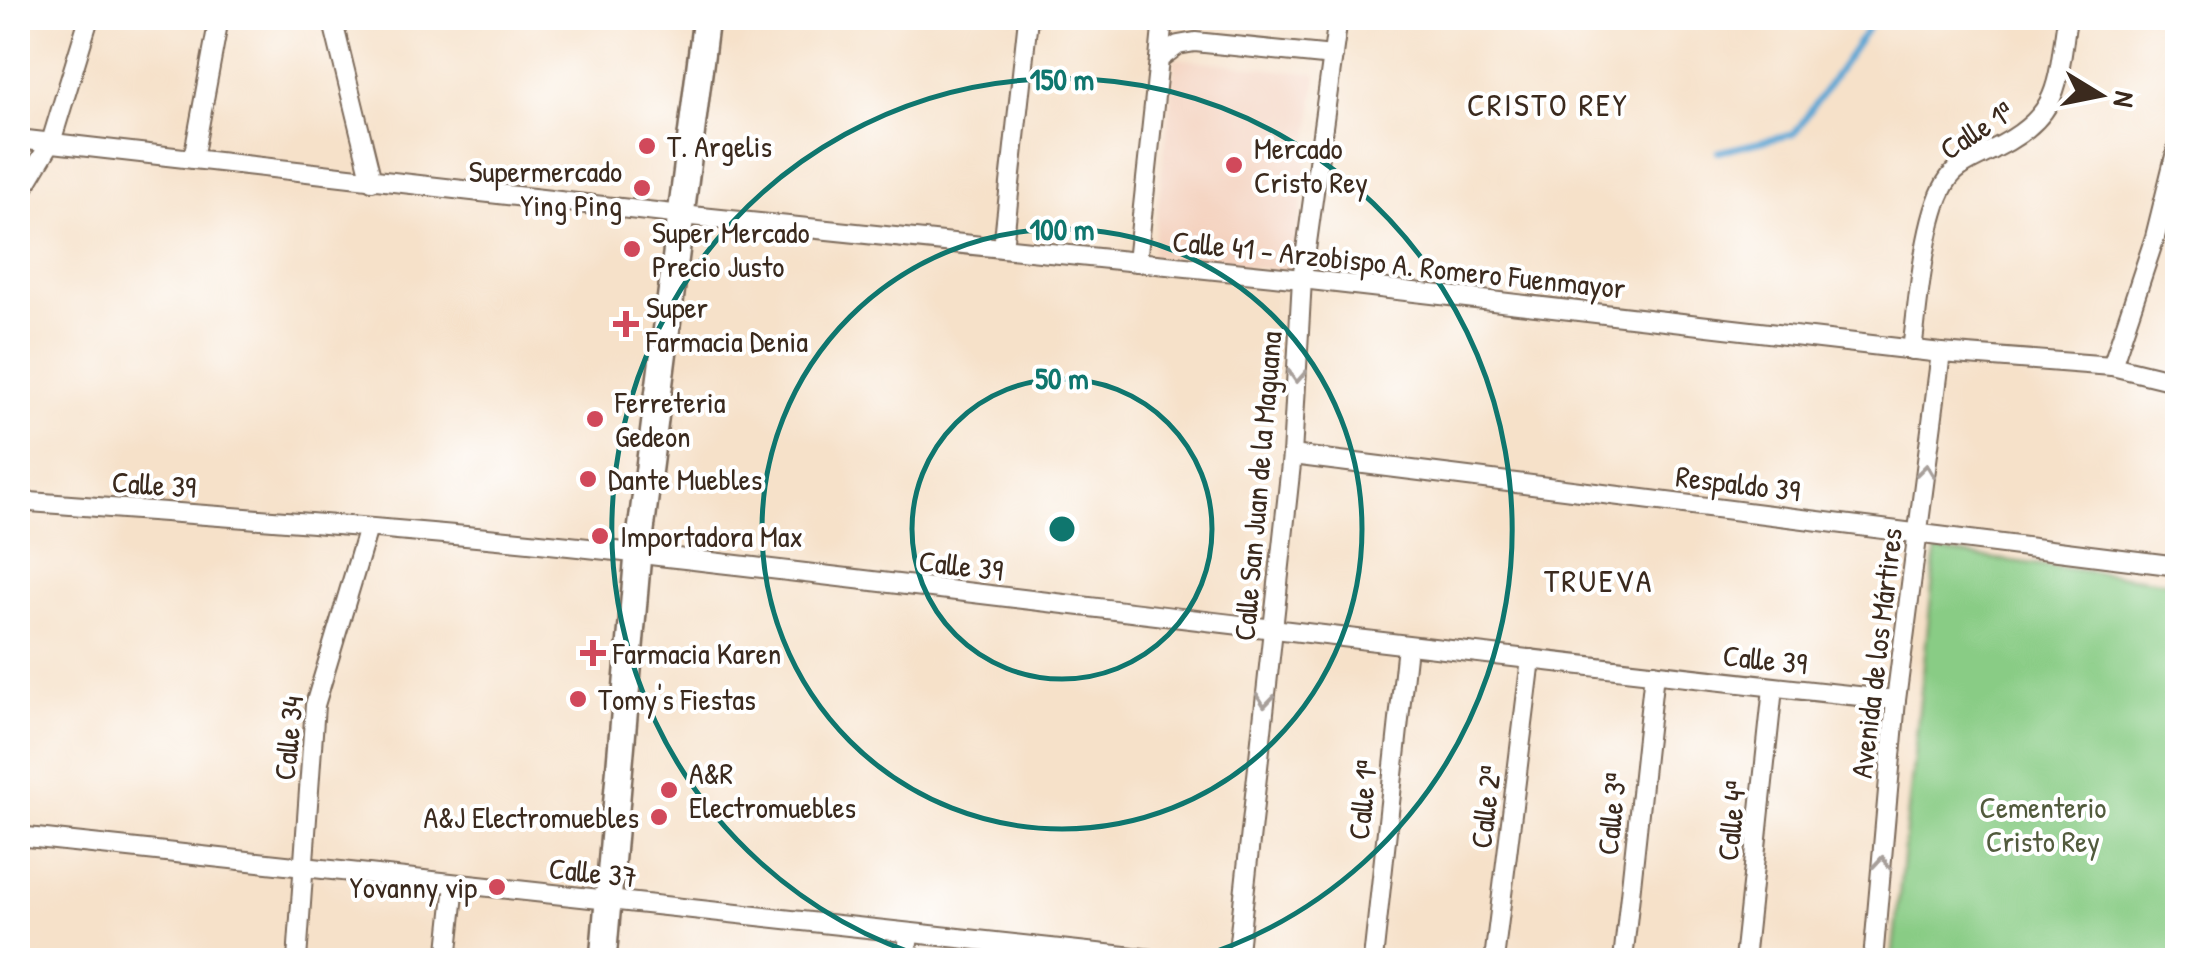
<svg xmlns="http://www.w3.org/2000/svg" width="2195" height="978" font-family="'Patrick Hand',sans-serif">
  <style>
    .built { fill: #f4d3c0 }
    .green { fill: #89cc85; stroke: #627b52; stroke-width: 2.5 }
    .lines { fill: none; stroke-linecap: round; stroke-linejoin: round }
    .stream { stroke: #5ca6d4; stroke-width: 6 }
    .street-casing { stroke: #7c6a5a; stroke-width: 22 }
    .secondary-casing { stroke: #7c6a5a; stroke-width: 30 }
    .street { stroke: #fff; stroke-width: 18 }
    .secondary { stroke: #fff; stroke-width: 25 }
    .oneway { stroke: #a79f9a }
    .ring { fill: none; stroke: #0f766e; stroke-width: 5 }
    .poi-dot { fill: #d1495b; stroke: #fff; stroke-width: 4 }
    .labels { text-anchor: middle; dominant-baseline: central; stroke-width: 8; stroke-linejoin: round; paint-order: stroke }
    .street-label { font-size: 30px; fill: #3b2a1e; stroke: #fff }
    .poi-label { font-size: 30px; fill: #3b2a1e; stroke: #fff; text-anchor: start }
    .park-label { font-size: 30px; fill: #525b3d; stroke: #fff }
    .neighbourhood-label { font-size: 32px; letter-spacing: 2.5px; fill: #3b2a1e; stroke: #fff }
    .centre { fill: #0f766e; stroke: #fff; stroke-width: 5 }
    .ring-label { font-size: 30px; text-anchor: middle; font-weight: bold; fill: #0f766e; stroke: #fff; stroke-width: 8; stroke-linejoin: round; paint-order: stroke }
  </style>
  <rect width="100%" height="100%" fill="#fff"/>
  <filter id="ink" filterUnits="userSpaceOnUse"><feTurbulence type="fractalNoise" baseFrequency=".01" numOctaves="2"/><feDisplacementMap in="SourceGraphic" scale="20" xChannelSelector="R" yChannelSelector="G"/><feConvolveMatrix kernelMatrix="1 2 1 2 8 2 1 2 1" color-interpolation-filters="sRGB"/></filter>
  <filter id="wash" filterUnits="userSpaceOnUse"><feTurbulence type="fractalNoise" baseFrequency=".0048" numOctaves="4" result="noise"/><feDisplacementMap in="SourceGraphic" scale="40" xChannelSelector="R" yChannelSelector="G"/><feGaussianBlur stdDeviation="2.25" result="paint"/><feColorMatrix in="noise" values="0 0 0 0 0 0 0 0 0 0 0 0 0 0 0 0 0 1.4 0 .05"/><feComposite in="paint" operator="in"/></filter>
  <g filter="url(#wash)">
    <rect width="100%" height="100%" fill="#f6e1c9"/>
    <!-- built -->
    <polygon class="built" points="1175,58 1317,74 1294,272 1152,256"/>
    <!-- green -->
    <polygon class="green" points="1936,551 2177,583 2177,960 1892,960"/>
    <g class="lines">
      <!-- stream -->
      <polyline class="stream" points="1718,152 1794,134 1875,18"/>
    </g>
  </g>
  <g filter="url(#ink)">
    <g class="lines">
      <defs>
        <g id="street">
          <polyline points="332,18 372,181"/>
          <polyline points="1159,59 1163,18"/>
          <polyline points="18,139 682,215 1302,279 1941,353 2112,366 2178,382"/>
          <polyline points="193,159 219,18"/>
          <polyline points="18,197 51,142 89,18"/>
          <polyline points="1003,248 1028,18"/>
          <polyline points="1137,262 1159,59 1178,45 1195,42 1333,56"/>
          <path d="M1912,350C1918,307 1924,212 1949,178C1959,164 1979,157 1994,149C2061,116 2057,85 2067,18"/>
          <polyline points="2112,366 2155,237 2178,144"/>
          <polyline points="1292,455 2178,566"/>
          <path d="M18,501C226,517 434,530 642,554C1060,602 1477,656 1896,700"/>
          <polyline points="18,836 1162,960"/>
          <polyline points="297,960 315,705 368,528"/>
          <polyline points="447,960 455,884"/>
          <polyline points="906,960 909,935"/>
          <polyline points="1237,960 1292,455 1302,279 1338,18"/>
          <polyline points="1373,960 1407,646"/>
          <polyline points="1494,960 1531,659"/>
          <polyline points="1623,960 1654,673"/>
          <polyline points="1744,960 1773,688"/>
          <polyline points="1873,960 1896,700 1941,353"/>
        </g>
        <polyline id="secondary" points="603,960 638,554 706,18"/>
      </defs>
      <!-- street casing -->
      <use href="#street" class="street-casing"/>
      <!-- secondary casing -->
      <use href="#secondary" class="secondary-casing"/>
      <!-- street -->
      <use href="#street" class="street"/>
      <!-- secondary -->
      <use href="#secondary" class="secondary"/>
    </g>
    <!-- one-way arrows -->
    <defs><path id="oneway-chevron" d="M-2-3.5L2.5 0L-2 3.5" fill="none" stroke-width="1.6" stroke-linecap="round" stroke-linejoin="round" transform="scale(2.5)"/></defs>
    <g class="oneway">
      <use href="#oneway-chevron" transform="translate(1297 376) rotate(93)"/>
      <use href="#oneway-chevron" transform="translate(1926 471) rotate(-83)"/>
      <use href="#oneway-chevron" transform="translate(1265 700) rotate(96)"/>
      <use href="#oneway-chevron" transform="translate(1882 863) rotate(-85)"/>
    </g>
  </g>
  <!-- distance rings -->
  <g class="ring">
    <circle cx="1062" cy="529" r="150"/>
    <circle cx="1062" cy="529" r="300"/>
    <path d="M934 960A450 450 0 1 1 1190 960"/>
  </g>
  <!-- markers -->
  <g class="poi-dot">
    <circle cx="647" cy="146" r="10"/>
    <circle cx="1234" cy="165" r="10"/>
    <circle cx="642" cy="188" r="10"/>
    <circle cx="632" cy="249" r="10"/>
    <path d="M621 309h10v10h10v10h-10v10h-10v-10h-10v-10h10z"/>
    <circle cx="595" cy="419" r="10"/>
    <circle cx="588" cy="479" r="10"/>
    <circle cx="600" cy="536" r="10"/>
    <path d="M588 638h10v10h10v10h-10v10h-10v-10h-10v-10h10z"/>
    <circle cx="578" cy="699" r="10"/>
    <circle cx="669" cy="790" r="10"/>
    <circle cx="659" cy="817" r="10"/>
    <circle cx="497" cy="887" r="10"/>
  </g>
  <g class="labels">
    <!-- street labels -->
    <g class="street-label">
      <text transform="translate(1976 130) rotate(-33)">Calle 1ª</text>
      <text transform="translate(1399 264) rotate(6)">Calle 41 - Arzobispo A. Romero Fuenmayor</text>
      <text transform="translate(1738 483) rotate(7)">Respaldo 39</text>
      <text transform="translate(154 484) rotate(4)">Calle 39</text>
      <text transform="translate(1257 486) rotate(-85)">Calle San Juan de la Maguana</text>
      <text transform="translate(961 565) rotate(7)">Calle 39</text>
      <text transform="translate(1876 653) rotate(-83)">Avenida de los Mártires</text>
      <text transform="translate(1765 659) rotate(6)">Calle 39</text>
      <text transform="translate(288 738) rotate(-84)">Calle 34</text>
      <text transform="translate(1362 800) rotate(-84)">Calle 1ª</text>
      <text transform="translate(1485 807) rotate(-83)">Calle 2ª</text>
      <text transform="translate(1611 814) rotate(-84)">Calle 3ª</text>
      <text transform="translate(1731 821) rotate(-84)">Calle 4ª</text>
      <text transform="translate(593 872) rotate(6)">Calle 37</text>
    </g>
    <!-- poi labels -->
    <g class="poi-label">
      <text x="667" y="146">T. Argelis</text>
      <text x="1254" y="148">Mercado<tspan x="1254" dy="34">Cristo Rey</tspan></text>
      <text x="622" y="171" text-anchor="end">Supermercado<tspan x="622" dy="34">Ying Ping</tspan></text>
      <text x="652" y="232">Super Mercado<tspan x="652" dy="34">Precio Justo</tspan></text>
      <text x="646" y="307">Super<tspan x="646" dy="34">Farmacia Denia</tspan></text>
      <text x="615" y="402">Ferreteria<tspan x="615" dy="34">Gedeon</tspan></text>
      <text x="608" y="479">Dante Muebles</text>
      <text x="620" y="536">Importadora Max</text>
      <text x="613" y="653">Farmacia Karen</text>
      <text x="598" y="699">Tomy's Fiestas</text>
      <text x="689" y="773">A&amp;R<tspan x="689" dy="34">Electromuebles</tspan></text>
      <text x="639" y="817" text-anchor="end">A&amp;J Electromuebles</text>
      <text x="477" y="887" text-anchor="end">Yovanny vip</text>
    </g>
    <!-- park labels -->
    <g class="park-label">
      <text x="2043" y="807">Cementerio<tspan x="2043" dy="34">Cristo Rey</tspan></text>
    </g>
    <!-- neighbourhood labels -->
    <g class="neighbourhood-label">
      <text x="1548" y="104">CRISTO REY</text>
      <text x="1599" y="580">TRUEVA</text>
    </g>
  </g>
  <circle cx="1062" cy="529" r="15" class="centre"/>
  <g class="ring-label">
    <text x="1062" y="90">150 m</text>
    <text x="1062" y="240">100 m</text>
    <text x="1062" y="389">50 m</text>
  </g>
  <!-- margin -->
  <rect width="2195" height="978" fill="none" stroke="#fff" stroke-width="60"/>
  <!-- north arrow -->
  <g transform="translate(2100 95) rotate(100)" stroke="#ffffff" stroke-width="8" paint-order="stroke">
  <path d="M0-8L18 38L0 25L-18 38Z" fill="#3b2a1e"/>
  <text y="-15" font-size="28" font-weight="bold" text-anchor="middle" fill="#3b2a1e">N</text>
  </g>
</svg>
